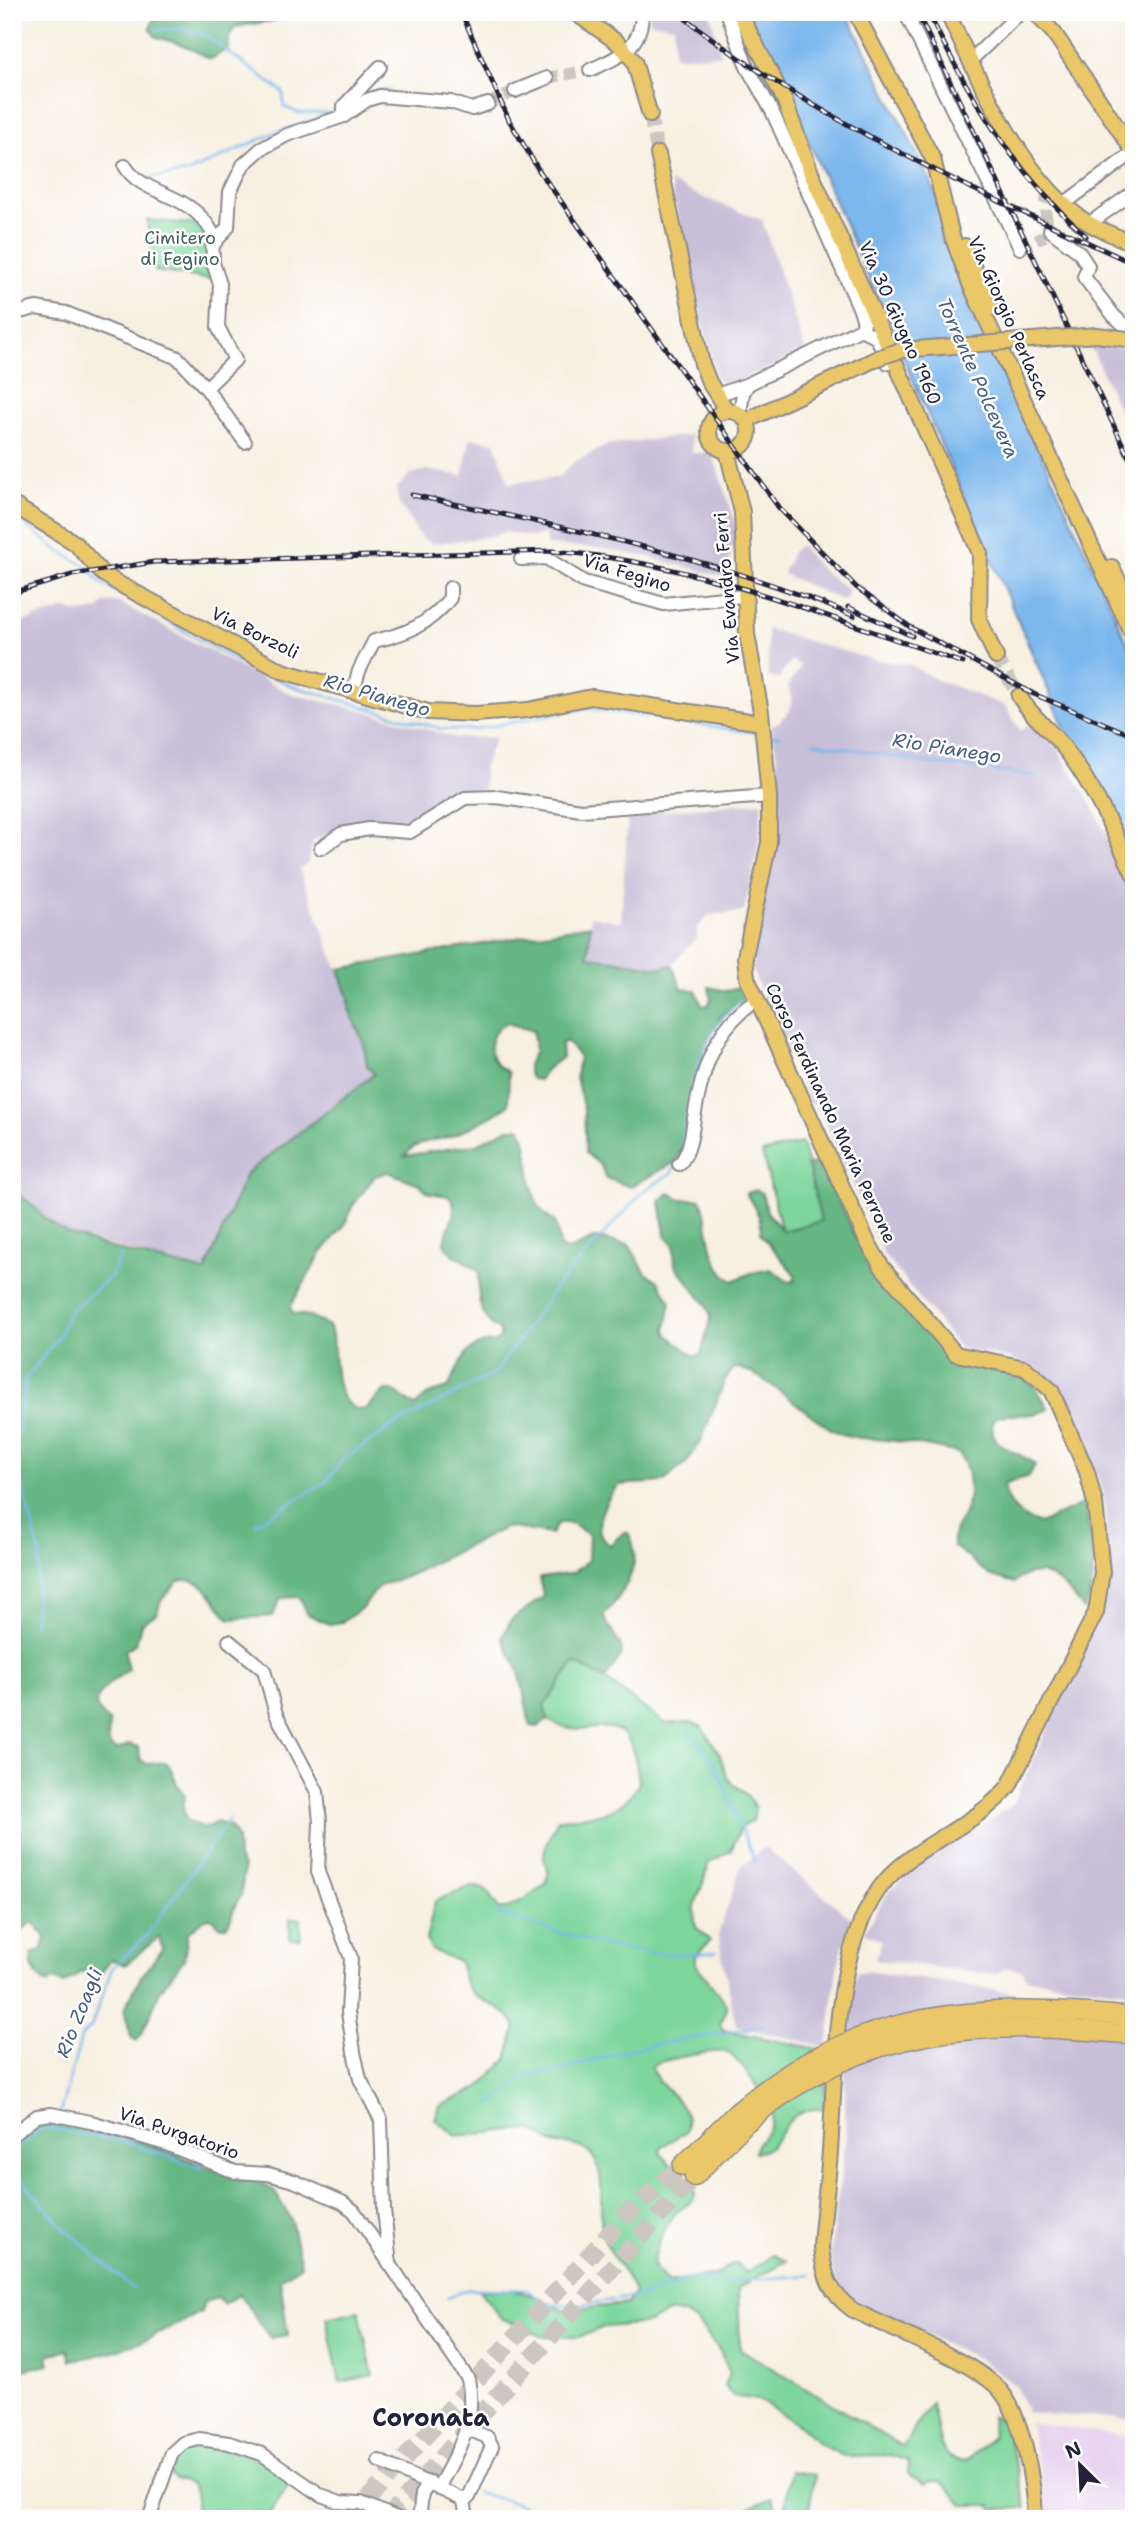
<svg xmlns="http://www.w3.org/2000/svg" width="1146" height="2531" font-family="'Shantell Sans',sans-serif">
  <style>
    .built { fill: #e7d2ef }
    .industrial { fill: #c8bfd8 }
    .green { fill: #7dd69c; stroke: #507c6c; stroke-width: 2 }
    .forest { fill: #66b784; stroke: #446c60; stroke-width: 2; fill-rule: evenodd }
    .water { fill: #7bb7ed; stroke: #4e6c94; stroke-width: 2 }
    .lines { fill: none; stroke-linecap: round; stroke-linejoin: round }
    .stream { stroke: #7bb7ed; stroke-width: 2.5 }
    .minor-tunnel { stroke: #ccc7c0; stroke-width: 12; stroke-dasharray: 12 6; stroke-linecap: butt }
    .major-tunnel { stroke: #ccc7c0; stroke-width: 14; stroke-dasharray: 14 7; stroke-linecap: butt }
    .highway-tunnel { stroke: #ccc7c0; stroke-width: 18; stroke-dasharray: 18 9; stroke-linecap: butt }
    .minor-casing { stroke: #8c898e; stroke-width: 16 }
    .major-casing { stroke: #8c898e; stroke-width: 18 }
    .highway-casing { stroke: #8c898e; stroke-width: 21 }
    .minor { stroke: #fff; stroke-width: 12 }
    .major { stroke: #eac769; stroke-width: 14 }
    .highway { stroke: #eac769; stroke-width: 18 }
    .rail-casing { stroke: #22223b; stroke-width: 5 }
    .rail { stroke: #fff; stroke-width: 2.5; stroke-dasharray: 8; stroke-linecap: butt }
    .major-bridge-casing { stroke: #8c898e; stroke-width: 18; stroke-linecap: butt }
    .highway-bridge-casing { stroke: #8c898e; stroke-width: 21; stroke-linecap: butt }
    .major-bridge { stroke: #eac769; stroke-width: 14 }
    .highway-bridge { stroke: #eac769; stroke-width: 18 }
    .labels { text-anchor: middle; dominant-baseline: central; stroke-width: 5; stroke-linejoin: round; paint-order: stroke }
    .park-label { font-size: 18px; fill: #42615d; stroke: #fff }
    .street-label { font-size: 18px; fill: #22223b; stroke: #fff }
    .water-label { font-size: 19px; font-style: italic; fill: #465e82; stroke: #fff }
    .district-label { font-size: 24px; font-weight: bold; fill: #22223b; stroke: #fff }
  </style>
  <rect width="100%" height="100%" fill="#fff"/>
  <filter id="ink" filterUnits="userSpaceOnUse"><feTurbulence type="fractalNoise" baseFrequency=".0143" numOctaves="2"/><feDisplacementMap in="SourceGraphic" scale="14" xChannelSelector="R" yChannelSelector="G"/><feConvolveMatrix kernelMatrix="1 2 1 2 8 2 1 2 1" color-interpolation-filters="sRGB"/></filter>
  <filter id="wash" filterUnits="userSpaceOnUse"><feTurbulence type="fractalNoise" baseFrequency=".00686" numOctaves="4" result="noise"/><feDisplacementMap in="SourceGraphic" scale="28" xChannelSelector="R" yChannelSelector="G"/><feGaussianBlur stdDeviation="1.57" result="paint"/><feColorMatrix in="noise" values="0 0 0 0 0 0 0 0 0 0 0 0 0 0 0 0 0 1.4 0 .05"/><feComposite in="paint" operator="in"/></filter>
  <g filter="url(#wash)">
    <rect width="100%" height="100%" fill="#f7f0e1"/>
    <!-- built -->
    <polygon class="built" points="1029,2422 1134,2437 1134,2519 1045,2519 1043,2486"/>
    <!-- industrial -->
    <g class="industrial">
      <polygon points="648,12 710,12 721,55 674,56 674,26 650,22"/>
      <polygon points="670,182 704,198 762,220 805,350 737,382 724,383 716,378"/>
      <polygon points="1090,344 1134,349 1134,444"/>
      <polygon points="691,435 692,453 712,452 737,528 725,577 648,557 599,548 546,545 545,533 533,537 504,532 495,536 432,544 421,538 398,501 397,488 410,474 427,470 463,476 470,438 495,442 509,483 559,477 574,462 608,445"/>
      <polygon points="800,545 821,570 849,591 844,601 783,574 792,552"/>
      <polygon points="118,602 291,694 366,711 456,738 495,737 484,766 484,789 466,792 414,826 376,824 335,831 314,840 308,863 299,869 349,998 349,1009 364,1044 367,1065 374,1074 246,1174 205,1272 68,1233 42,1219 24,1196 12,1192 12,625 66,609 79,613 99,610 103,603"/>
      <polygon points="767,629 870,659 910,665 937,680 1004,705 1021,731 1028,724 1057,748 1094,808 1134,893 1134,1992 1030,1979 1025,1977 1023,1970 1005,1968 998,1974 992,1974 875,1960 882,1941 864,1932 889,1891 920,1865 1012,1805 1101,1613 1110,1572 1103,1490 1054,1383 1035,1367 1008,1358 960,1348 885,1256 817,1103 811,1105 752,970 753,940 773,860 779,817 777,758 772,725 779,722 789,711 792,698 788,686 801,666 792,660 778,679 768,677"/>
      <polygon points="762,802 757,856 744,912 709,915 697,928 697,937 672,965 659,968 588,956 591,916 621,922 628,814"/>
      <polygon points="764,1847 851,1918 837,1968 827,2047 736,2026 718,1935 741,1867"/>
      <polygon points="866,1971 1134,2010 1134,2419 1027,2413 1017,2389 998,2372 979,2359 863,2306 845,2294 839,2285 833,2274 830,2255 846,2136 844,2070 856,1973"/>
    </g>
    <!-- green -->
    <g class="green">
      <polygon points="147,220 203,225 215,280 155,271"/>
      <polygon points="802,1143 822,1221 782,1231 762,1153"/>
      <path d="M574,1663L598,1674L666,1724L691,1722L702,1727L719,1753L728,1779L748,1796L755,1808L753,1821L741,1827L731,1851L708,1863C707,1887 689,1898 696,1927L710,1941L695,1956V1963L725,2003L727,2009L720,2024L723,2030L829,2051L824,2108C818,2109 807,2109 801,2112C780,2122 780,2150 754,2153C756,2138 774,2132 772,2115C770,2101 739,2060 728,2053C720,2048 657,2060 651,2067C658,2090 694,2103 686,2131L661,2147L660,2153L695,2191C695,2206 681,2205 674,2215C662,2232 656,2246 653,2266L668,2283L715,2275L732,2264H738L747,2273L773,2255L786,2261L738,2288L740,2349L903,2447L931,2403C940,2424 933,2465 968,2460L993,2436L991,2416L1005,2421L1026,2508L992,2509L991,2505H963C947,2490 948,2474 924,2484L908,2474V2461L890,2455L843,2456L820,2444L796,2423L758,2400L732,2396L724,2385L730,2373L719,2349L695,2320L683,2314L670,2312L649,2323L604,2327L579,2337L541,2336L501,2318L479,2290H512L538,2297L562,2310L627,2304L634,2293C628,2272 610,2258 604,2237C597,2214 606,2187 597,2164C590,2146 574,2144 558,2144C547,2143 539,2131 529,2130C504,2128 479,2137 455,2135L435,2119L440,2106L480,2087L507,2059L516,2027C507,2005 482,2006 468,1988C463,1981 461,1970 459,1961L433,1951L426,1940L435,1901L471,1886L485,1889L500,1910C516,1906 532,1894 545,1884L549,1872C537,1853 550,1838 558,1819C593,1815 621,1817 639,1783C630,1692 593,1748 548,1720L544,1706Z"/>
      <polygon points="290,1918 301,1919 301,1939 290,1939"/>
      <polygon points="359,2311 373,2375 340,2382 326,2318"/>
      <path d="M204,2441C238,2452 265,2455 290,2482L267,2519H195C196,2509 199,2489 188,2483C183,2480 176,2481 171,2477L169,2471L180,2447Z"/>
      <polygon points="791,2471 815,2475 807,2519 783,2516"/>
      <polygon points="772,2498 781,2519 733,2519 731,2515"/>
    </g>
    <!-- forest -->
    <g class="forest">
      <polygon points="156,12 281,12 276,20 235,27 229,37 229,48 211,59 183,45 156,37 150,29"/>
      <path d="M590,925L588,956L659,968L672,965L682,989L696,990L702,1006L708,1005L711,999L709,987L727,991L743,986L746,998L723,1014L709,1038L696,1079L683,1150L674,1163L630,1187L606,1178L601,1166L586,1153L584,1110L576,1077L579,1056L566,1041L561,1044L562,1057L547,1069L539,1080L532,1079C524,1069 529,1061 535,1051L533,1031L507,1023C490,1030 486,1047 495,1062C498,1068 505,1068 509,1073L508,1105C493,1118 472,1126 454,1135C437,1142 419,1138 404,1156L477,1144L507,1129L520,1127C536,1156 521,1204 555,1222L561,1248L568,1250L597,1238L629,1245L646,1273L657,1280L671,1302L666,1329L668,1335L694,1356L701,1354L711,1317L707,1306L675,1265L674,1245L665,1235L660,1201L669,1193L681,1199H701C711,1224 707,1266 733,1281L751,1273L771,1269L787,1281L793,1282L796,1276L760,1233C765,1220 752,1205 746,1193L756,1190L762,1193L767,1212L783,1231L821,1221L808,1166L822,1158L859,1246L870,1264L949,1357L968,1367L1018,1374L1037,1389L1049,1409C1028,1420 1009,1410 993,1419C987,1451 1018,1448 1035,1465L1029,1476L1003,1485C1009,1507 1019,1517 1040,1524L1084,1503C1091,1535 1100,1579 1084,1610C1066,1586 1043,1558 1014,1583L989,1575L953,1545C952,1534 955,1528 961,1519C973,1498 971,1472 959,1453C935,1448 910,1442 885,1440C866,1438 850,1439 833,1430C809,1417 758,1367 734,1368L725,1380L701,1441L687,1462L663,1482L619,1485C606,1499 587,1531 610,1545L623,1533H628C646,1562 622,1596 603,1616L621,1646L622,1654L605,1679L574,1663L544,1706L548,1720L538,1727L531,1726L529,1720L519,1671L502,1638L511,1620L543,1597L540,1578L573,1573L588,1560L589,1535L571,1523H558L551,1534L506,1527L406,1577L379,1586L363,1607L342,1622L329,1624L307,1614L300,1597L281,1598L273,1616L230,1619C213,1604 209,1575 178,1581L161,1600L157,1613L141,1624L136,1643L125,1651L128,1670C115,1679 96,1690 96,1707L109,1722L108,1742L112,1748L118,1750L130,1744L138,1747L141,1760L147,1764L166,1762C176,1772 173,1785 185,1795L183,1808L187,1821L206,1828L217,1822L230,1826L237,1838L238,1858L244,1869L241,1897C232,1904 234,1916 227,1926L221,1927L212,1918L205,1919L188,1933L184,1959L160,1991L141,2036L136,2041L131,2037L124,2009L141,1977L162,1949L159,1937L125,1965L111,1959L97,1980L81,1972L64,1984L52,1980L48,1984C37,1978 29,1967 32,1954L43,1949L46,1937L33,1922L22,1930L12,1928V1192C34,1199 41,1222 68,1233C110,1251 160,1259 205,1272L246,1174L374,1074L367,1065L364,1044L349,1009V998L339,969ZM388,1172L419,1184L429,1193L449,1196C461,1209 448,1227 444,1242C449,1258 468,1260 479,1272C477,1296 478,1318 500,1331V1338L495,1342C463,1342 461,1365 448,1388L429,1394L415,1406L392,1390H385L366,1409L360,1410C326,1402 340,1349 329,1326L312,1317L293,1313L290,1307L322,1252L344,1226L352,1207L375,1176Z"/>
      <path d="M61,2119L146,2143L237,2178L264,2184L275,2192L291,2220L301,2265L280,2279L288,2335L270,2338L239,2294L223,2304L217,2298L204,2302L201,2312C161,2334 118,2355 71,2360L68,2350L48,2355L50,2364L18,2371L12,2362V2141L36,2122Z"/>
    </g>
    <!-- water -->
    <polygon class="water" points="748,12 846,12 930,180 1002,368 1134,657 1134,858 1066,731 792,103"/>
    <g class="lines">
      <!-- stream -->
      <g class="stream">
        <polyline points="155,30 184,29 206,36 283,92 284,107 299,113 327,113"/>
        <polyline points="374,92 380,89 391,91"/>
        <polyline points="148,178 187,173 274,133 338,111"/>
        <polyline points="12,514 56,549 87,567 101,583 231,658 292,686 442,729 472,730 585,708 756,733"/>
        <polyline points="770,735 780,736"/>
        <polyline points="813,742 929,763 1036,776"/>
        <path d="M682,1149C690,1099 696,1032 741,1001"/>
        <polyline points="255,1524 326,1482 343,1460 391,1427 496,1372 558,1284 645,1190 672,1173 676,1165"/>
        <polyline points="33,1625 40,1554 19,1474 16,1446 26,1378 58,1338 69,1312 111,1276 120,1256"/>
        <polyline points="689,1731 714,1762 755,1862"/>
        <path d="M497,1913C566,1935 643,1963 716,1952"/>
        <polyline points="491,2104 523,2077 568,2068 631,2049 763,2026"/>
        <polyline points="60,2112 82,2035 91,2027 112,1968 147,1935 230,1818"/>
        <polyline points="47,2128 122,2141 203,2168"/>
        <polyline points="12,2150 57,2118"/>
        <polyline points="12,2169 62,2226 133,2289"/>
        <polyline points="447,2297 469,2289 526,2290 550,2305 584,2304 648,2295 687,2279 713,2278 726,2282 810,2275"/>
        <polyline points="475,2492 516,2503 550,2519"/>
      </g>
    </g>
  </g>
  <g filter="url(#ink)">
    <g class="lines">
      <!-- minor-tunnel -->
      <g class="minor-tunnel">
        <polyline points="547,78 590,70"/>
        <polyline points="488,104 515,91"/>
        <polyline points="1047,222 1045,207 1049,187"/>
        <polyline points="1020,248 1045,236"/>
      </g>
      <!-- major-tunnel -->
      <g class="major-tunnel">
        <polyline points="650,115 658,154"/>
        <polyline points="996,657 1019,696"/>
      </g>
      <!-- highway-tunnel -->
      <g class="highway-tunnel">
        <polyline points="350,2519 624,2217 682,2166"/>
        <polyline points="387,2519 694,2177"/>
      </g>
      <defs>
        <g id="minor">
          <polyline points="727,12 747,67 772,111 861,312 864,323 861,329"/>
          <polyline points="905,12 1020,248"/>
          <polyline points="970,61 1021,12"/>
          <path d="M590,70C619,57 642,48 642,12"/>
          <polyline points="515,91 547,78"/>
          <polyline points="344,116 344,106 380,67"/>
          <path d="M125,166C142,196 190,191 212,232L213,263L220,284L218,327L235,360L206,388"/>
          <polyline points="1065,203 1134,152"/>
          <polyline points="1090,223 1131,194"/>
          <polyline points="1050,230 1079,252 1088,266 1084,277 1114,316 1134,334"/>
          <polyline points="214,244 228,227 230,192 243,165 261,149 287,135 344,116 367,100 380,96 451,102 472,109 488,104"/>
          <polyline points="12,314 36,308 66,313 178,358 206,388 245,442"/>
          <polyline points="861,329 877,338 888,363"/>
          <polyline points="717,395 748,384 861,329"/>
          <polyline points="740,414 743,393 748,384"/>
          <polyline points="521,559 546,558 584,582 664,604 743,596"/>
          <path d="M353,692L359,671L374,641C406,634 429,625 450,598V588"/>
          <polyline points="321,848 341,834 369,829 410,832 465,798 497,797 581,810 769,796"/>
          <path d="M679,1164C690,1153 692,1133 694,1118C702,1070 714,1027 757,1000"/>
          <polyline points="229,1641 264,1670 276,1714 317,1792 320,1822 318,1872 351,1958 348,2012 354,2052 360,2079 381,2120 384,2210 390,2264"/>
          <path d="M12,2135L37,2116L51,2114L91,2122L166,2144L235,2172L268,2174L294,2181L342,2202L354,2211L468,2379C477,2420 458,2452 439,2486"/>
          <polyline points="379,2461 464,2500"/>
          <polyline points="149,2519 172,2453 183,2443 199,2439 229,2443 262,2454 321,2495 340,2502 361,2503 399,2519"/>
          <polyline points="419,2519 422,2494 430,2482"/>
          <polyline points="467,2519 464,2500 469,2497 492,2446 487,2437 468,2429"/>
        </g>
        <g id="major">
          <polyline points="574,12 617,42 634,61 650,115"/>
          <polyline points="739,12 784,99 811,173 980,553 979,619 996,657"/>
          <polyline points="855,12 933,159 952,236 970,284 1134,638"/>
          <path d="M947,12C979,79 1024,185 1090,224C1104,232 1119,237 1134,244"/>
          <polyline points="1034,12 1054,33 1134,152"/>
          <polyline points="658,154 702,364 709,382 727,411"/>
          <polyline points="965,246 991,308"/>
          <circle cx="729" cy="431" r="20"/>
          <path d="M727,451L742,512L747,634L761,712L769,796V842L745,957L747,978L867,1241L882,1267L956,1354L1025,1368L1051,1390L1087,1472L1095,1503L1102,1572L1096,1612L1009,1786C976,1826 922,1841 887,1879C831,1942 836,2071 830,2151C828,2183 823,2215 821,2247C824,2275 829,2293 853,2310C888,2328 977,2363 1000,2390C1023,2416 1034,2484 1035,2519"/>
          <polyline points="12,504 75,543 102,573 121,585 282,671 428,712 475,714 528,710 592,697 762,723"/>
          <polyline points="1112,567 1134,614"/>
          <path d="M1019,696C1031,716 1048,728 1062,745C1093,784 1113,830 1134,875"/>
        </g>
        <g id="highway">
          <polyline points="682,2166 737,2112"/>
          <polyline points="694,2177 746,2123"/>
        </g>
      </defs>
      <!-- minor casing -->
      <use href="#minor" class="minor-casing"/>
      <!-- major casing -->
      <use href="#major" class="major-casing"/>
      <!-- highway casing -->
      <use href="#highway" class="highway-casing"/>
      <!-- minor -->
      <use href="#minor" class="minor"/>
      <!-- major -->
      <use href="#major" class="major"/>
      <!-- highway -->
      <use href="#highway" class="highway"/>
      <defs>
        <g id="rail">
          <polyline points="461,12 509,120 538,169 779,508 856,587 910,627 1032,693"/>
          <path d="M677,12C815,122 976,190 1134,264"/>
          <polyline points="917,12 1134,468"/>
          <path d="M928,12C969,97 1015,173 1086,236"/>
          <path d="M412,495C563,527 712,556 854,616"/>
          <path d="M12,593L72,575L154,562L552,551C698,562 826,617 963,663"/>
          <polyline points="848,607 912,636"/>
          <polyline points="1024,690 1134,736"/>
        </g>
      </defs>
      <!-- rail casing -->
      <use href="#rail" class="rail-casing"/>
      <!-- rail -->
      <use href="#rail" class="rail"/>
      <defs>
        <polyline id="major-bridge" points="754,417 880,357 902,350 1097,335 1134,340"/>
        <g id="highway-bridge">
          <path d="M737,2112C860,2006 979,2002 1134,2017"/>
          <path d="M746,2123C866,2022 985,2020 1134,2035"/>
        </g>
      </defs>
      <!-- major-bridge casing -->
      <use href="#major-bridge" class="major-bridge-casing"/>
      <!-- highway-bridge casing -->
      <use href="#highway-bridge" class="highway-bridge-casing"/>
      <!-- major-bridge -->
      <use href="#major-bridge" class="major-bridge"/>
      <!-- highway-bridge -->
      <use href="#highway-bridge" class="highway-bridge"/>
    </g>
  </g>
  <g class="labels">
    <!-- park labels -->
    <g class="park-label">
      <text x="180" y="238">Cimitero<tspan x="180" dy="21">di Fegino</tspan></text>
    </g>
    <!-- street labels -->
    <g class="street-label">
      <text transform="translate(1009 318) rotate(66)">Via Giorgio Perlasca</text>
      <text transform="translate(900 323) rotate(66)">Via 30 Giugno 1960</text>
      <text transform="translate(627 573) rotate(17)">Via Fegino</text>
      <text transform="translate(727 588) rotate(-95)">Via Evandro Ferri</text>
      <text transform="translate(255 633) rotate(26)">Via Borzoli</text>
      <text transform="translate(831 1113) rotate(65)">Corso Ferdinando Maria Perrone</text>
      <text transform="translate(179 2133) rotate(19)">Via Purgatorio</text>
    </g>
    <!-- water labels -->
    <g class="water-label">
      <text transform="translate(978 378) rotate(66)">Torrente Polcevera</text>
      <text transform="translate(377 695) rotate(16)">Rio Pianego</text>
      <text transform="translate(947 748) rotate(9)">Rio Pianego</text>
      <text transform="translate(79 2013) rotate(-68)">Rio Zoagli</text>
    </g>
    <!-- district labels -->
    <g class="district-label">
      <text x="431" y="2418">Coronata</text>
    </g>
  </g>
  <!-- margin -->
  <rect width="1146" height="2531" fill="none" stroke="#fff" stroke-width="42"/>
  <!-- north arrow -->
  <g transform="translate(1080 2465) rotate(336)" stroke="#ffffff" stroke-width="5" paint-order="stroke">
  <path d="M0-5L12 26L0 18L-12 26Z" fill="#22223b"/>
  <text y="-10" font-size="19" font-weight="bold" text-anchor="middle" fill="#22223b">N</text>
  </g>
</svg>
